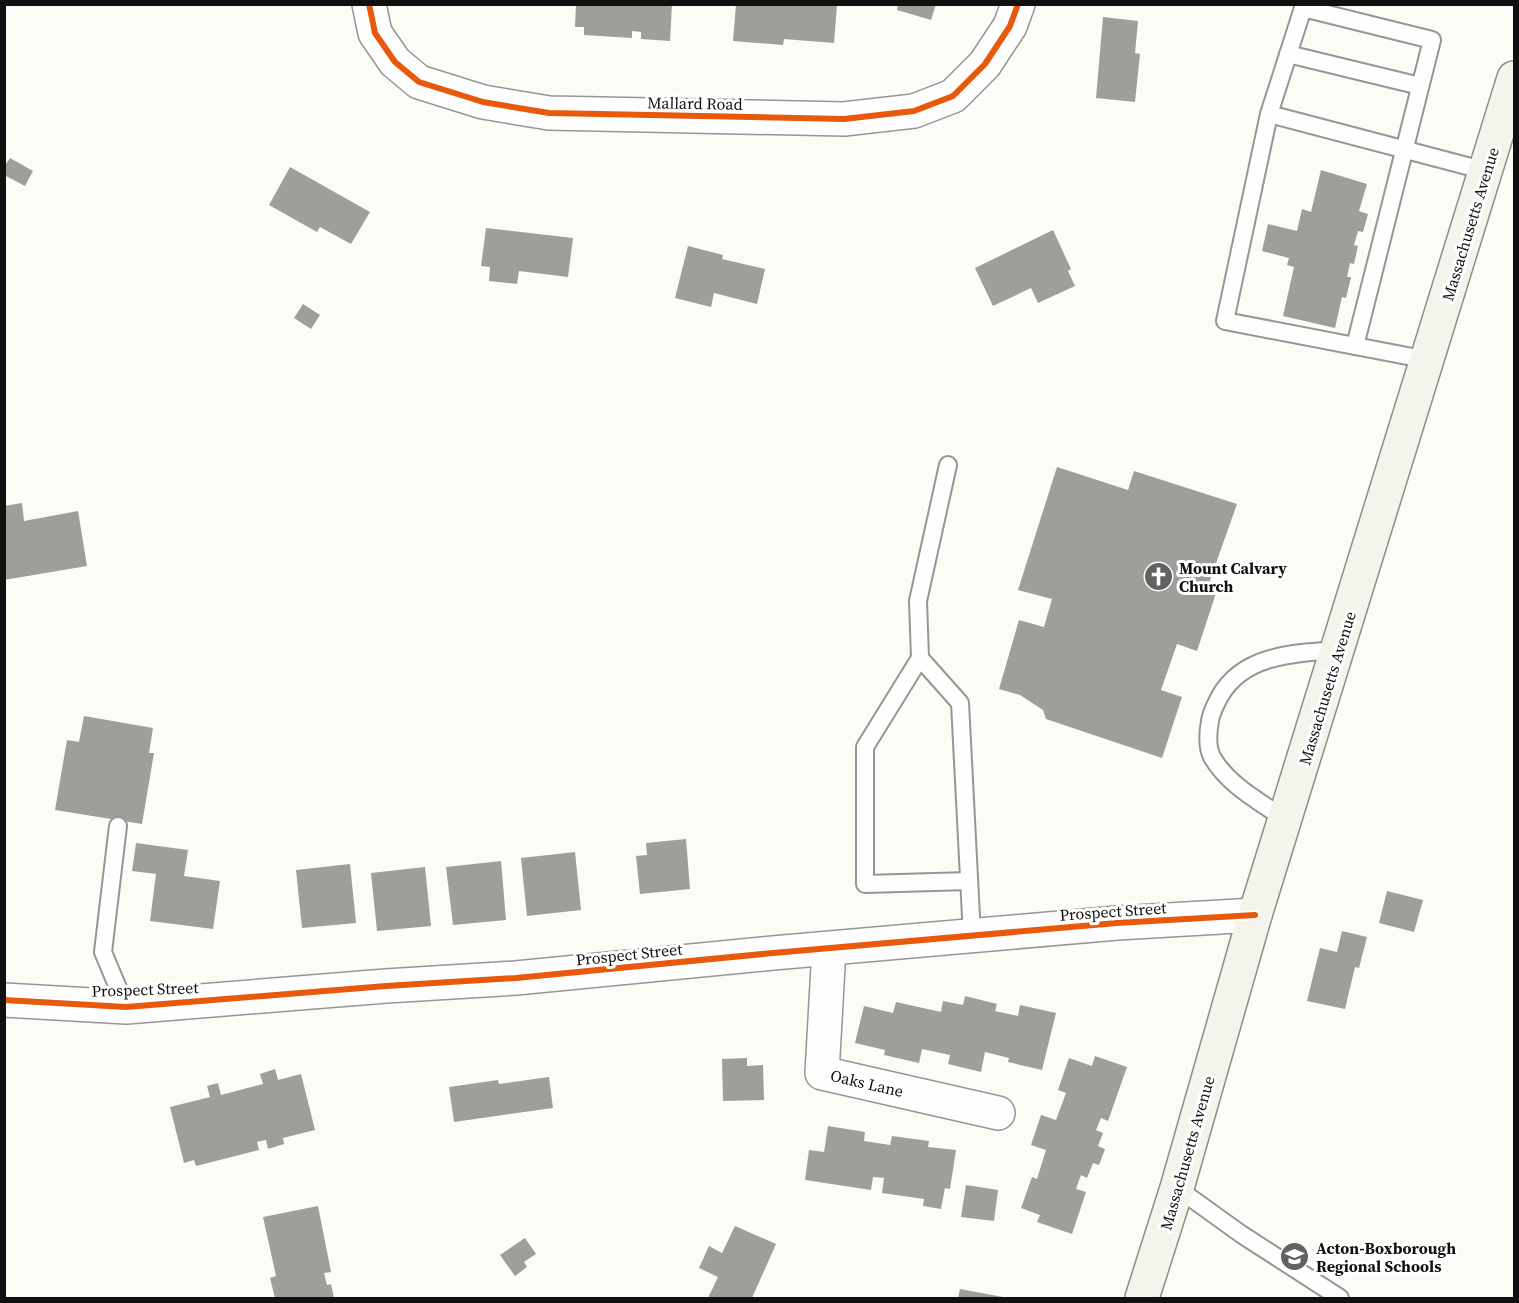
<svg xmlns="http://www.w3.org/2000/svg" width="1519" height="1303" font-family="'Source Serif 4',serif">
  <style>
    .building { fill: #a09e9b }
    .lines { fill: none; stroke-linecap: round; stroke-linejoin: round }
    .service-casing { stroke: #969694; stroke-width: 20 }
    .minor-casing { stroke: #969694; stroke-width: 36 }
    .secondary-casing { stroke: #8d8c8a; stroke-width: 36 }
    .service { stroke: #fffefe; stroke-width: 16 }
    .minor { stroke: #fffefe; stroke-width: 33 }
    .secondary { stroke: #f4f3ec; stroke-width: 33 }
    .cycleway-casing { stroke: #fff; stroke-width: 10 }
    .cycleway { stroke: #e8590c; stroke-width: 6 }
    .labels { text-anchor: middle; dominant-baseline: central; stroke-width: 6; stroke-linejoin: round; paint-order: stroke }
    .street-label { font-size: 16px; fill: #101010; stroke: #fff }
    .poi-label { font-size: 16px; font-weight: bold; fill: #101010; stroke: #fff; text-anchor: start }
  </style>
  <rect width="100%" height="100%" fill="#fcfbf6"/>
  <!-- building -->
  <g class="building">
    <polygon points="576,4 672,4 670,41 641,39 641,32 632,31 632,38 584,35 584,27 575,27"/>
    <polygon points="736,4 837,5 834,43 784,39 783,45 733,41"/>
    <polygon points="898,4 936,4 931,20 897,10"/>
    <polygon points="1103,17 1138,21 1135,53 1140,54 1135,102 1096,98"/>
    <polygon points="10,158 33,171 25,186 4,175 4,167"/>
    <polygon points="290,167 370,212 351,244 320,227 317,232 269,205"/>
    <polygon points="1321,170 1367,184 1359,211 1368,214 1363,232 1358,231 1354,245 1358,246 1354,264 1350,263 1347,277 1351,277 1346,298 1342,297 1335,328 1283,316 1294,267 1287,265 1289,258 1262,251 1268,224 1297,231 1302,209 1311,212"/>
    <polygon points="486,228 573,238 568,277 519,271 517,284 489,281 490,267 481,266"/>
    <polygon points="1053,230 1071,269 1068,271 1075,286 1038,303 1031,288 993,306 975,268"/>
    <polygon points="688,246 723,255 722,259 765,269 757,304 714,293 711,307 675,298"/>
    <polygon points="303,304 320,315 311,329 294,318"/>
    <polygon points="1057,467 1128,490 1134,471 1237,504 1209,583 1218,587 1197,651 1177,644 1161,690 1182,697 1162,758 1046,719 1043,710 1020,695 999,689 1019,620 1044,627 1052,599 1018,590"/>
    <polygon points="22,503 24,521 78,511 87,566 4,580 4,506"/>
    <polygon points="84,716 153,728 149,753 154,753 142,824 55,810 67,740 79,742"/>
    <polygon points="686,839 690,889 640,894 636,856 647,855 646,843"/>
    <polygon points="136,843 188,850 184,876 220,881 213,929 150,921 156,874 132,871"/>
    <polygon points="575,852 581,910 527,916 521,858"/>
    <polygon points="501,861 506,920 453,925 446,867"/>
    <polygon points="350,864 356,923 302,928 296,870"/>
    <polygon points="425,867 431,926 377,931 371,873"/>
    <polygon points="1387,891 1423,900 1414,932 1379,923"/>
    <polygon points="1342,931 1367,937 1359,968 1355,967 1345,1009 1307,1001 1320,948 1337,952"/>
    <polygon points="965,996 997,1004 995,1011 1018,1016 1020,1005 1056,1013 1042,1070 1008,1062 1009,1058 985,1052 981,1072 948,1064 950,1055 922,1049 919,1063 884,1055 885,1050 855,1043 864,1006 893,1013 896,1002 941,1012 943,1001 963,1005"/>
    <polygon points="1095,1056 1127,1067 1108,1121 1101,1118 1096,1130 1103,1133 1098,1146 1105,1149 1099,1165 1093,1163 1087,1178 1081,1175 1076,1189 1086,1192 1072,1234 1037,1222 1040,1215 1021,1208 1032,1177 1037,1179 1046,1150 1031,1145 1041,1115 1056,1120 1066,1093 1058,1090 1069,1058 1092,1066"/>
    <polygon points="747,1058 747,1066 763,1065 764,1100 723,1101 722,1059"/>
    <polygon points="275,1069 278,1080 301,1074 315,1130 283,1138 284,1144 268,1149 266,1140 257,1142 259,1150 196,1166 194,1160 184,1163 170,1107 210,1097 207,1086 218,1083 221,1095 263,1084 260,1074"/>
    <polygon points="549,1077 553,1108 454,1122 449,1087 498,1080 499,1084"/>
    <polygon points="828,1126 865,1132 864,1141 890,1145 892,1136 929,1141 928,1147 956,1150 950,1189 945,1188 941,1209 923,1206 924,1199 882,1193 884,1178 873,1177 871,1190 805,1180 809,1150 824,1152"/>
    <polygon points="966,1185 998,1190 994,1221 961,1217"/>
    <polygon points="318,1206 331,1272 324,1273 327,1285 331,1284 334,1298 275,1298 270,1278 276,1276 263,1217"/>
    <polygon points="735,1226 776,1244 752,1298 708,1298 718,1277 699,1268 709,1246 722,1253"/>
    <polygon points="525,1238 536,1254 524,1262 527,1267 515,1276 500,1255"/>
    <polygon points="960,1289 1003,1297 1003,1298 958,1298"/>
  </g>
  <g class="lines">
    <defs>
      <g id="service">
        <polyline points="1288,54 1420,86"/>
        <polyline points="1269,114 1303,8 1432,40 1355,346"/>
        <polyline points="1428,360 1225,321 1269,114 1486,171"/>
        <polyline points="948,465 918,601 920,658 960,703 972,936"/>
        <polyline points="920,658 865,747 865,884 969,881"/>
        <path d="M1285,819C1260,802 1228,785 1212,757C1207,747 1208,732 1210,721C1211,712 1216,704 1220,696C1244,654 1296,653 1339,650"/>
        <polyline points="118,826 103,952 126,1007"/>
        <polyline points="1177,1188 1241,1234 1340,1298"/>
      </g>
      <g id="minor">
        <polyline points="369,4 375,33 395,62 419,82 483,102 549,113 844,119 914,111 953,96 985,64 1010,26 1018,4"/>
        <polyline points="829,949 822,1073 998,1113"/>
        <polyline points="4,1000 126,1007 386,986 516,978 773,953 1117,923 1255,915"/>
      </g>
      <polyline id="secondary" points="1142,1298 1177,1188 1255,915 1514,78"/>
    </defs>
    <!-- service casing -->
    <use href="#service" class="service-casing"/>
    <!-- minor casing -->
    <use href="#minor" class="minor-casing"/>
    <!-- secondary casing -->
    <use href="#secondary" class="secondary-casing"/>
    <!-- service -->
    <use href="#service" class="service"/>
    <!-- minor -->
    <use href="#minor" class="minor"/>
    <!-- secondary -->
    <use href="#secondary" class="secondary"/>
    <defs>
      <g id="cycleway">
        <polyline points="369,4 375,33 395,62 419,82 483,102 549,113 844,119 914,111 953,96 985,64 1010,26 1018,4"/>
        <polyline points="4,1000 126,1007 386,986 516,978 773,953 1117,923 1255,915"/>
      </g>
    </defs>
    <!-- cycleway casing -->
    <use href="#cycleway" class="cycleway-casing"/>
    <!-- cycleway -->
    <use href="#cycleway" class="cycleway"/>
  </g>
  <!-- icons -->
  <defs>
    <symbol id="church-disc" viewBox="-11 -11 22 22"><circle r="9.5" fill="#636260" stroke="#fff"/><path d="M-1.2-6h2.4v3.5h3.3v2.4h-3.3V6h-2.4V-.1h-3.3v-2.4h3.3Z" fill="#fff"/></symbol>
    <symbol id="school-disc" viewBox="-11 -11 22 22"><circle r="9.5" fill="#636260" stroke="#fff"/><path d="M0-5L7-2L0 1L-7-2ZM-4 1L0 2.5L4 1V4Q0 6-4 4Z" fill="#fff"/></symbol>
  </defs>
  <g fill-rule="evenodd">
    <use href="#church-disc" x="1142" y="560" width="33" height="33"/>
    <use href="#school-disc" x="1278" y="1240" width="33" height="33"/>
  </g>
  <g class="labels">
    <!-- street labels -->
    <g class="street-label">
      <text transform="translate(695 103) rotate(1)">Mallard Road</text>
      <text transform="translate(1470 224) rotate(-73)">Massachusetts Avenue</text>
      <text transform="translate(1327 688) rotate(-73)">Massachusetts Avenue</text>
      <text transform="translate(1113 911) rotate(-4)">Prospect Street</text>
      <text transform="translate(629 954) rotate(-6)">Prospect Street</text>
      <text transform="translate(145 989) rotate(-2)">Prospect Street</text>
      <text transform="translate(867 1083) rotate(13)">Oaks Lane</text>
      <text transform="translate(1187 1153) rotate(-74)">Massachusetts Avenue</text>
    </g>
    <!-- poi labels -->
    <g class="poi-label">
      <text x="1179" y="568">Mount Calvary<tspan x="1179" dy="18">Church</tspan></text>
      <text x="1316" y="1248">Acton-Boxborough<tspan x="1316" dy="18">Regional Schools</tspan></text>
    </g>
  </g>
  <!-- border -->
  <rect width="1519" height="1303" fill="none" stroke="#101010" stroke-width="12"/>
</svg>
